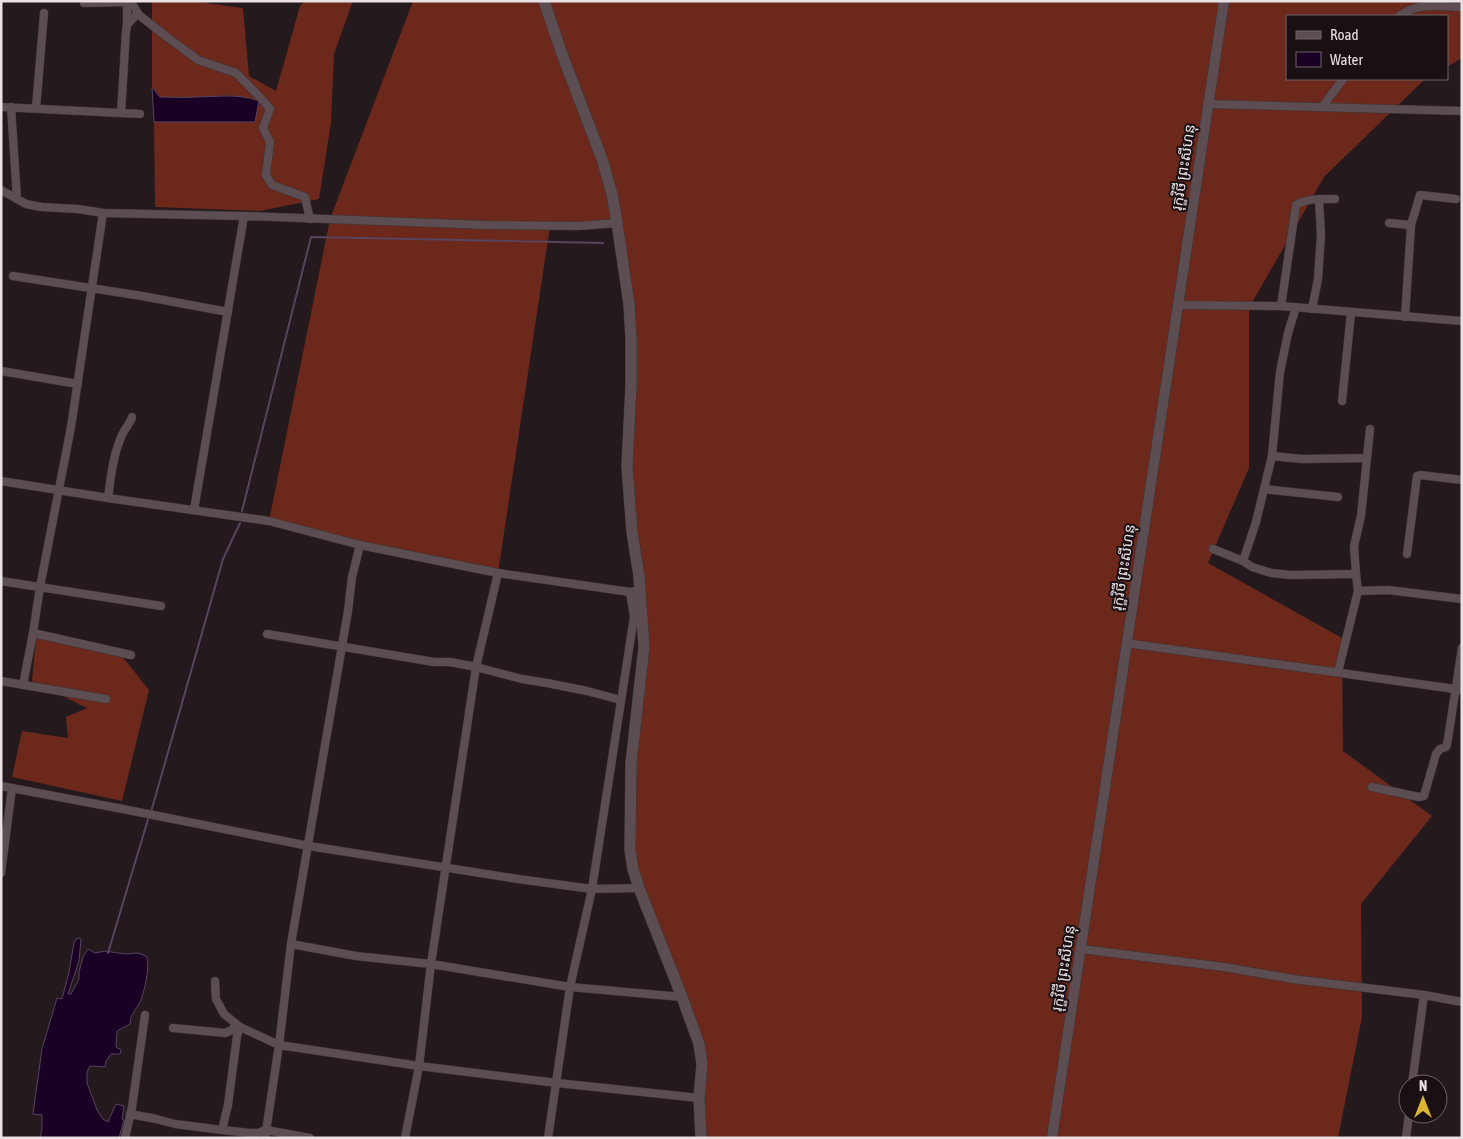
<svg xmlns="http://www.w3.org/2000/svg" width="1463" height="1139" font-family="'Asap Condensed','Noto Sans Khmer',sans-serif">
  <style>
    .forest { fill: #6b281b }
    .water { fill: #190024; stroke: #57445e }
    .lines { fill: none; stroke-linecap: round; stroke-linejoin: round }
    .stream { stroke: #57445e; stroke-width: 2 }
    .minor-casing { stroke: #3d3538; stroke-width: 9 }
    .tertiary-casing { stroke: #3d3538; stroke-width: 11 }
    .secondary-casing { stroke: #3d3538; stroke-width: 12 }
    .minor { stroke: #5b4d52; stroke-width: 8 }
    .tertiary { stroke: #5b4d52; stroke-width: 10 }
    .secondary { stroke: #5b4d52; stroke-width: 11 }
    .labels { text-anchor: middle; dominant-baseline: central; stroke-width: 4; stroke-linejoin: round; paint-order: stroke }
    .street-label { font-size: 15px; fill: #e9e1e4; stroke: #1a1014 }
  </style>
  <rect width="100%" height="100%" fill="#24191d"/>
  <!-- forest -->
  <g class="forest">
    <polygon points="152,1 191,1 243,8 249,76 276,91 300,6 305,1 353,1 334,54 331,123 319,199 260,211 155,207 154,122 255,122 230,95 197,97 160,97 152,87"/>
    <polygon points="413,1 1462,1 1462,58 1447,67 1447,16 1287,16 1287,79 1428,79 1423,81 1324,177 1249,308 1249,468 1208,563 1342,638 1343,751 1432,816 1361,904 1362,1017 1338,1138 701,1138 702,1064 630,850 644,647 627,466 631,386 617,223 550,226 498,573 269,521 330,219"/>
    <polygon points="36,637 122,656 149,690 122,801 12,777 22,731 68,738 66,717 87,708 32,681"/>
  </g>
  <!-- water -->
  <g class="water">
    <path d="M152,87L160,97C172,97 184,98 196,97C218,97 238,93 259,101L255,122H154Z"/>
    <path d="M78,938L81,939L79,961L68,994H71L79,979V972L83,957L88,949L95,953L105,951L125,954L138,953L146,956C151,965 144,993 140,1002C135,1012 131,1012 130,1024L117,1031L116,1047L121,1050L120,1054H111L106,1061L105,1067L90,1066L87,1072V1083L97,1110L103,1119L108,1122L116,1104L124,1106L122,1119L124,1120L119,1138H40L42,1129V1115L33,1114L42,1049L57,998L62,999L69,972L74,943L76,939Z"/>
  </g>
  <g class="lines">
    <!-- stream -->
    <g class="stream">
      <polyline points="242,511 311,237 603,243"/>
      <polyline points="151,812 223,559 240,523"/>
      <polyline points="108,953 149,816"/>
    </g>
    <defs>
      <g id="minor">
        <polyline points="126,1 133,5 139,15 163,34 198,60 236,73 259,96 270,109 263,128 270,142 266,175 272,185 305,197 310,219"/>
        <polyline points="84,3 127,2 127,25"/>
        <path d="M1399,16C1422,1 1436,7 1462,7"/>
        <polyline points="1207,104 1462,111"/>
        <polyline points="1,107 140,114"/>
        <polyline points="11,107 17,199"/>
        <polyline points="1322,107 1343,79"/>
        <polyline points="36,108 44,13"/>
        <polyline points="121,113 126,31 127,25 137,14"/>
        <polyline points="1,190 26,204 41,207 78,209 103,213 244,216 486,225 578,226 617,223"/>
        <polyline points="1389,223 1411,225 1405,317"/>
        <polyline points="1411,225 1420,195 1456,199"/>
        <polyline points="13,276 142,296 228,312"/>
        <polyline points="1177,305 1281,306 1462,321"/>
        <path d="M1281,306L1296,205C1307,198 1322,199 1335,199"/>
        <polyline points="1296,307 1288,333 1280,372 1272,456 1302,459 1367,458 1361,516 1354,546 1356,574 1358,591"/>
        <polyline points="1312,309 1318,279 1321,235 1319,199"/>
        <polyline points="1,371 78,384"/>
        <polyline points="1342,401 1351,313"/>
        <polyline points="1367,458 1370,429"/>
        <polyline points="1,481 108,498 269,521 360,545 498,573 630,592 640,590"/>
        <polyline points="1264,489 1338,497"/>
        <path d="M108,498C111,476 113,455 122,435C125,428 130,424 132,417"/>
        <polyline points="194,510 244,216"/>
        <polyline points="1213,549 1243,561 1252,567 1271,573 1291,575 1356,574"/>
        <polyline points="1407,554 1417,476 1420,475 1462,480"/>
        <polyline points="1243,561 1256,522 1272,456"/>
        <polyline points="1,581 161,606"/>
        <polyline points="33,633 131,655"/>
        <polyline points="267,634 434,662 450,662 476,667 522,679 547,683 587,691 621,700"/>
        <polyline points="1126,643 1462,690"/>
        <polyline points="1338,672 1358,591 1388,590 1462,599"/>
        <polyline points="1,681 106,699"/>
        <polyline points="23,685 33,633 40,587 71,427 103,213"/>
        <polyline points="1,786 128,810 309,846 518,879 592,889 639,888"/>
        <polyline points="1372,787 1419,797 1424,796 1436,754 1440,749 1446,747 1447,745 1462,648"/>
        <polyline points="1,873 12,788"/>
        <polyline points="291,944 356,956 431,964 570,987 682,997"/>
        <polyline points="1081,949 1224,967 1293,979 1424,995 1462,1002"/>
        <polyline points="215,981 216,999 224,1014 240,1027 279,1045 419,1066 557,1083 699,1098"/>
        <polyline points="173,1028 225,1033 232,1030 236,1024"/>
        <polyline points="1412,1084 1424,995"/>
        <polyline points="130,1114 156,1119 175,1124 222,1130 250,1133 258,1133 266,1130 310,1138"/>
        <polyline points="222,1130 228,1105 237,1036 240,1027"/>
        <polyline points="125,1138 132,1107 145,1015"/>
        <polyline points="265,1138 279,1045 291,944 348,611 352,577 360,545"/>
        <polyline points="405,1138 419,1066 431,964 476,667 498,573"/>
        <polyline points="548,1138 570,987 592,889 634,617 630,592"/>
        <polyline points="1406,1138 1409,1114"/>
      </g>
      <polyline id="tertiary" points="1052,1138 1224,1"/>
      <polyline id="secondary" points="544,1 562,54 602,159 612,194 617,223 629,304 631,339 631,386 627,466 632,532 639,576 644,647 631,763 630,850 633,869 639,888 682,997 699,1044 702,1064 699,1098 701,1138"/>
    </defs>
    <!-- minor casing -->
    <use href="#minor" class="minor-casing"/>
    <!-- tertiary casing -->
    <use href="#tertiary" class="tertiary-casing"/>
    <!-- secondary casing -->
    <use href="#secondary" class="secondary-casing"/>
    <!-- minor -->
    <use href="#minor" class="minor"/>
    <!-- tertiary -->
    <use href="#tertiary" class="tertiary"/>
    <!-- secondary -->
    <use href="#secondary" class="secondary"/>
  </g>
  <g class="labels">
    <!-- street labels -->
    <g class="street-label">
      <text transform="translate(1183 167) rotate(-81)">រុក្ខវិថី ព្រះសីហនុ</text>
      <text transform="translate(1123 567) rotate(-81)">រុក្ខវិថី ព្រះសីហនុ</text>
      <text transform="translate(1063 968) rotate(-81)">រុក្ខវិថី ព្រះសីហនុ</text>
    </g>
  </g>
  <!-- border -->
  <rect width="1463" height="1139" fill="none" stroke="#e9e1e4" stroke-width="5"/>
  <!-- legend -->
  <rect x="1286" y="15" width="162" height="65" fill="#1a1014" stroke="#6d6467"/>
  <rect x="1296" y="31" width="25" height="8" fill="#5b4d52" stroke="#6d6467"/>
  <text x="1330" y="40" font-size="15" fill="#e9e1e4">Road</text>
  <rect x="1296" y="52" width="25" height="15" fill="#190024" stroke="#6d6467"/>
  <text x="1330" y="65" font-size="15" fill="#e9e1e4">Water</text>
  <!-- north arrow -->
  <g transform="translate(1423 1099)"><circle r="24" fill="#1a1014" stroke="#6d6467"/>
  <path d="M0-4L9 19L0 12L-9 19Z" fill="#d9b334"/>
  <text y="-8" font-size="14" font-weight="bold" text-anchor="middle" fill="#e9e1e4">N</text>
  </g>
</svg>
